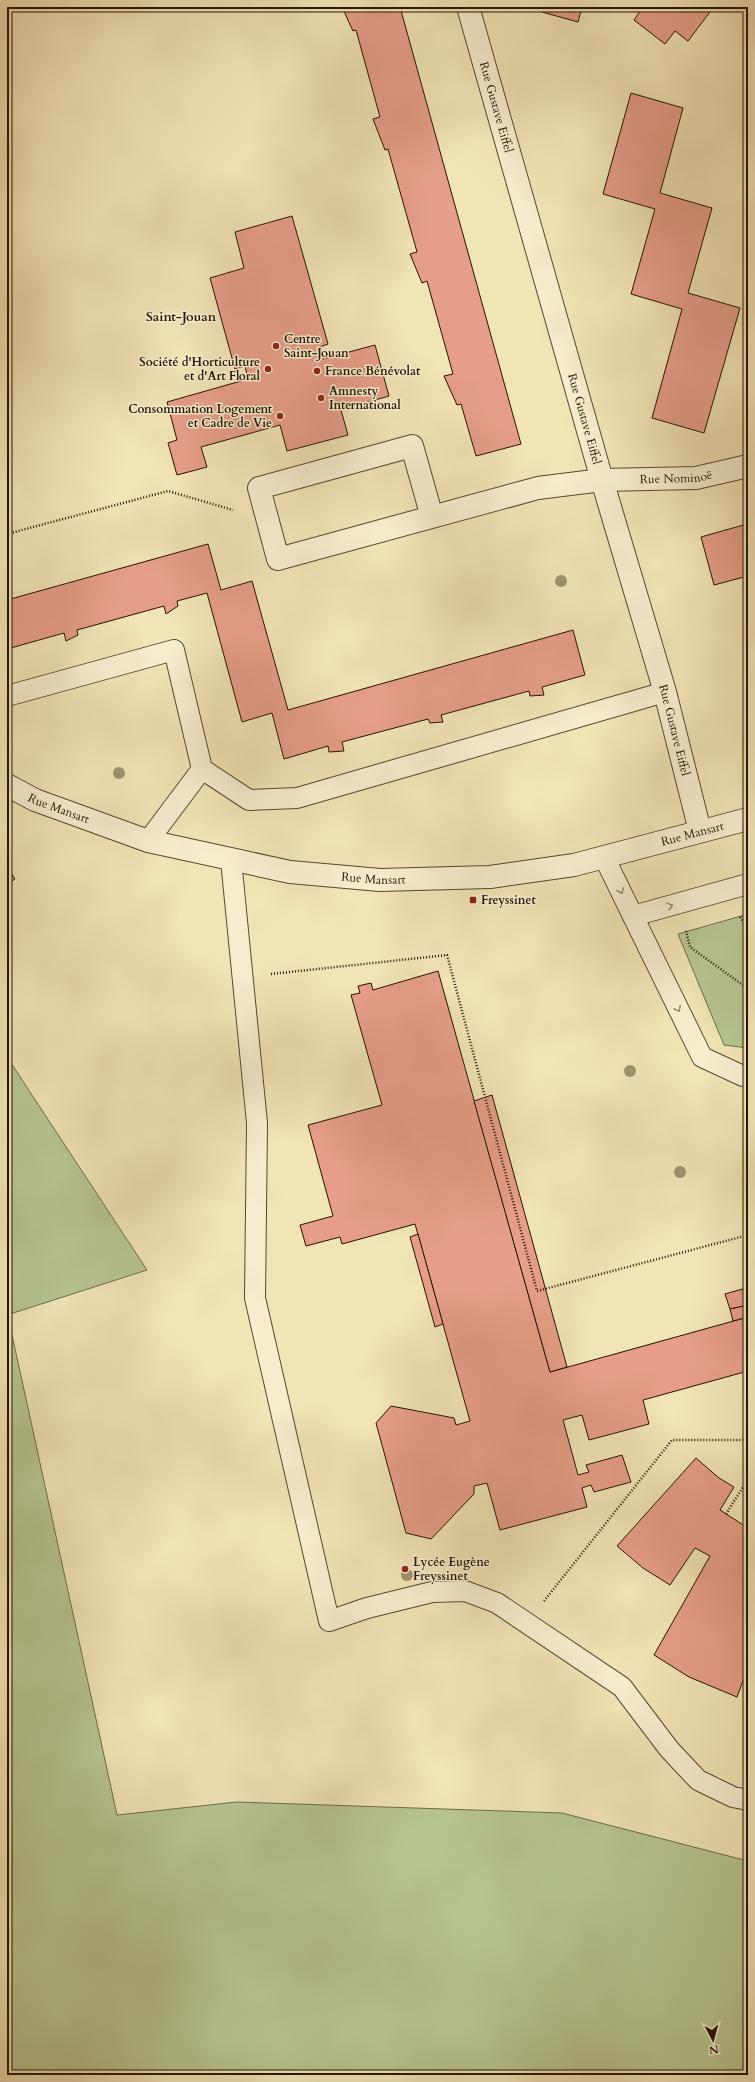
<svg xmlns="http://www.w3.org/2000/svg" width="755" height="2082" font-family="Cardo,serif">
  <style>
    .green { fill: #b6c590; stroke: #6e6c4a }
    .building { fill: #e69e88; stroke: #251203 }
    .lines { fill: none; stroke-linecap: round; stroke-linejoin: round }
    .service-casing { stroke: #584630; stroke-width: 22 }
    .minor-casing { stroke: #584630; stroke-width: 24 }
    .path { stroke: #251203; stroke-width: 2.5; stroke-dasharray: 1 2; stroke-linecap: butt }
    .service { stroke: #f6edcf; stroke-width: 20 }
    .minor { stroke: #f6edcf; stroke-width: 22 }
    .tree { fill: #9d936e }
    .oneway { stroke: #988a73 }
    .poi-dot { fill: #8f2418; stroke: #f6edcf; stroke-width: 1.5 }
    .labels { text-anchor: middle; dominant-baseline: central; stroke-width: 3; stroke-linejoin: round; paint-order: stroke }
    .street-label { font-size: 12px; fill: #251203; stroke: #f6edcf }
    .poi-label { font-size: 12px; font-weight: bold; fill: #251203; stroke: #f6edcf; text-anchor: start }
    .neighbourhood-label { font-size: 13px; font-weight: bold; fill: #251203; stroke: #f6edcf }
  </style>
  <rect width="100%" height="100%" fill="#f1e4b5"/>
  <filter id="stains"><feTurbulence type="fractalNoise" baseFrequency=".005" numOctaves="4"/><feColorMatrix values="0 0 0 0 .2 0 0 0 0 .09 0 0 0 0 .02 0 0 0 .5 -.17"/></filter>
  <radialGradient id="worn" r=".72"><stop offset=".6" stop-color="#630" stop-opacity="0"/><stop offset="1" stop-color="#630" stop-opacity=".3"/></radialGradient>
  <!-- green -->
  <g class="green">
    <polygon points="748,914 748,1048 724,1045 678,934"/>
    <polygon points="7,1057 147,1270 7,1315"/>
    <polygon points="7,1335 12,1335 117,1815 237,1802 562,1813 748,1861 748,2075 7,2075"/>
  </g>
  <!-- building -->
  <g class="building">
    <polygon points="342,7 400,7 521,444 476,456 461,404 457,405 444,376 453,374 427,281 422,283 410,254 417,252 388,149 385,150 373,119 380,117 356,30 353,31"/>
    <polygon points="544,7 582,7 578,22 542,12"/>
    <polygon points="643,7 687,7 690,9 691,7 704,7 710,12 688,41 675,31 665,44 634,20"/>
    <polygon points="631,93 683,108 660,193 712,208 688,293 740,308 704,433 652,418 682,309 631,294 655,209 603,194"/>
    <polygon points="292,216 328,344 320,347 323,359 375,345 389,396 341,410 348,435 287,451 280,425 201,447 207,467 177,475 168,443 177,440 167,402 248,379 245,366 235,369 210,278 244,268 235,232"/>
    <polygon points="747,524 748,576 714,585 701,537"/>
    <polygon points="208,544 221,590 252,581 288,710 573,630 585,675 542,687 544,695 530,696 529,691 441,715 443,722 430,723 428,719 342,742 344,751 329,752 328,746 284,759 272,713 242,722 207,593 177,601 178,606 166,614 164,606 77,630 78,635 66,641 64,633 7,649 7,600"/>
    <polygon points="7,867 15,879 7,884"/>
    <polygon points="438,971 550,1372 748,1317 748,1371 643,1400 649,1424 589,1440 582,1415 563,1420 578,1475 589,1472 586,1465 622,1455 631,1482 594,1492 591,1485 582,1488 587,1507 500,1530 487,1483 474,1486 474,1494 431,1539 406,1533 376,1423 391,1406 454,1418 456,1425 470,1421 415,1224 342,1244 340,1237 306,1246 300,1225 333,1216 308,1125 382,1105 351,995 360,993 358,986 371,983 373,990"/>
    <polygon points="492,1095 567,1367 550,1372 474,1101"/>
    <polygon points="418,1234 443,1324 435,1327 410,1237"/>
    <polygon points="746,1288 748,1305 730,1309 725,1294"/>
    <polygon points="748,1305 748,1317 733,1321 730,1309"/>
    <polygon points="696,1458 719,1478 734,1487 720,1510 748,1528 748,1667 737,1697 689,1677 654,1655 710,1556 695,1548 670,1585 643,1568 617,1546"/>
  </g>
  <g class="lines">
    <defs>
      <g id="service">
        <polyline points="7,696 174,650 202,769 249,800 297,798 665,692"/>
        <polyline points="148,841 202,769"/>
        <polyline points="604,857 702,1057 743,1076 748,1075"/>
        <polyline points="231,860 257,1123 255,1298 329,1621 367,1608 432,1592 465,1591 497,1603 622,1687 669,1749 698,1780 733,1797 748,1800"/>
        <polyline points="633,916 748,884"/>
      </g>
      <g id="minor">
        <path id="s1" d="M468,7L602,480L665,692L700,831"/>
        <path id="s2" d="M432,517L412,446L259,488L278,559L538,488L602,480L696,478L748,466"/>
        <path id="s3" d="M7,785L35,800L148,841L290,872L380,880L490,877L574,865L748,819"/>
      </g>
    </defs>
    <!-- service casing -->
    <use href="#service" class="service-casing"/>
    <!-- minor casing -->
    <use href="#minor" class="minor-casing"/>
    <!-- path -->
    <g class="path">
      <polyline points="7,534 168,491 233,510"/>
      <polyline points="740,917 748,929"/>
      <polyline points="686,931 690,947 744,986"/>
      <polyline points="271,974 447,955 537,1291 748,1235"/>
      <polyline points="748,982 744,986 748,1002"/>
      <polyline points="726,1514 748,1479"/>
      <polyline points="544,1601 672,1440 748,1440"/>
    </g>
    <!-- service -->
    <use href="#service" class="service"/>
    <!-- minor -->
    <use href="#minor" class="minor"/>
  </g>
  <!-- trees -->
  <g class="tree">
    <circle cx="561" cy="581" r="6"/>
    <circle cx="119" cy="773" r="6"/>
    <circle cx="630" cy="1071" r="6"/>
    <circle cx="680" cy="1172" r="6"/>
    <circle cx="407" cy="1575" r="6"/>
  </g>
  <!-- one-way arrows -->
  <defs><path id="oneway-chevron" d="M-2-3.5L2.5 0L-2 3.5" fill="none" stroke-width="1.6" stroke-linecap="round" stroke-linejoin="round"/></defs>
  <g class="oneway">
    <use href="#oneway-chevron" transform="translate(621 891) rotate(65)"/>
    <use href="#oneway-chevron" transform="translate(670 906) rotate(-15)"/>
    <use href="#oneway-chevron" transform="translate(678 1009) rotate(64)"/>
  </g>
  <!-- markers -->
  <g class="poi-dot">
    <circle cx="276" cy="346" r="4"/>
    <circle cx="268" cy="369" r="4"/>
    <circle cx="317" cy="371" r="4"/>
    <circle cx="321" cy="398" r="4"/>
    <circle cx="280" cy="416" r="4"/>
    <rect x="469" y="896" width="8" height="8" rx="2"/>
    <circle cx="405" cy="1569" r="4"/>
  </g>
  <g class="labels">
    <!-- street labels -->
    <g class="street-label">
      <text stroke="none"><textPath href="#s1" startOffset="104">Rue Gustave Eiffel</textPath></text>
      <text stroke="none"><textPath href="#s1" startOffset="428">Rue Gustave Eiffel</textPath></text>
      <text stroke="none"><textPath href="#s2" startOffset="714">Rue Nominoë</textPath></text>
      <text stroke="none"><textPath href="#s1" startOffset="752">Rue Gustave Eiffel</textPath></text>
      <text stroke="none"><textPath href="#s3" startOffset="57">Rue Mansart</textPath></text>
      <text stroke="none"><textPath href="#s3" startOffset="705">Rue Mansart</textPath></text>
      <text stroke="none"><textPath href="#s3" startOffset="381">Rue Mansart</textPath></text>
    </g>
    <!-- poi labels -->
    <g class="poi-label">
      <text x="284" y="339">Centre<tspan x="284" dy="14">Saint-Jouan</tspan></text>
      <text x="260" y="362" text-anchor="end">Société d'Horticulture<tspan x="260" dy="14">et d'Art Floral</tspan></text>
      <text x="325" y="371">France Bénévolat</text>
      <text x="329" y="391">Amnesty<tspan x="329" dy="14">International</tspan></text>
      <text x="272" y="409" text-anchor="end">Consommation Logement<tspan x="272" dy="14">et Cadre de Vie</tspan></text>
      <text x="481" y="900">Freyssinet</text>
      <text x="413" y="1562">Lycée Eugène<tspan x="413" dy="14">Freyssinet</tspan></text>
    </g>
    <!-- neighbourhood labels -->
    <g class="neighbourhood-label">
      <text x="181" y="317">Saint-Jouan</text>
    </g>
  </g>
  <!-- margin -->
  <rect width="755" height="2082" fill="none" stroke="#f1e4b5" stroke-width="24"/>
  <rect x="8" y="8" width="739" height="2066" fill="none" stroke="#251203" stroke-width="2"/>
  <rect x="12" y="12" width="731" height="2058" fill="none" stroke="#251203"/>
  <!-- north arrow -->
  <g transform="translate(713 2040) rotate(174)" stroke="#f6edcf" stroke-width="3" paint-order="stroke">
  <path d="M0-3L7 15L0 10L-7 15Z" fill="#251203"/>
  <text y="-6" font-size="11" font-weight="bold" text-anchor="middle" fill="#251203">N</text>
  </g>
  <rect width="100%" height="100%" filter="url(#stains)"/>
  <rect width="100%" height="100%" fill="url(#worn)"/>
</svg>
